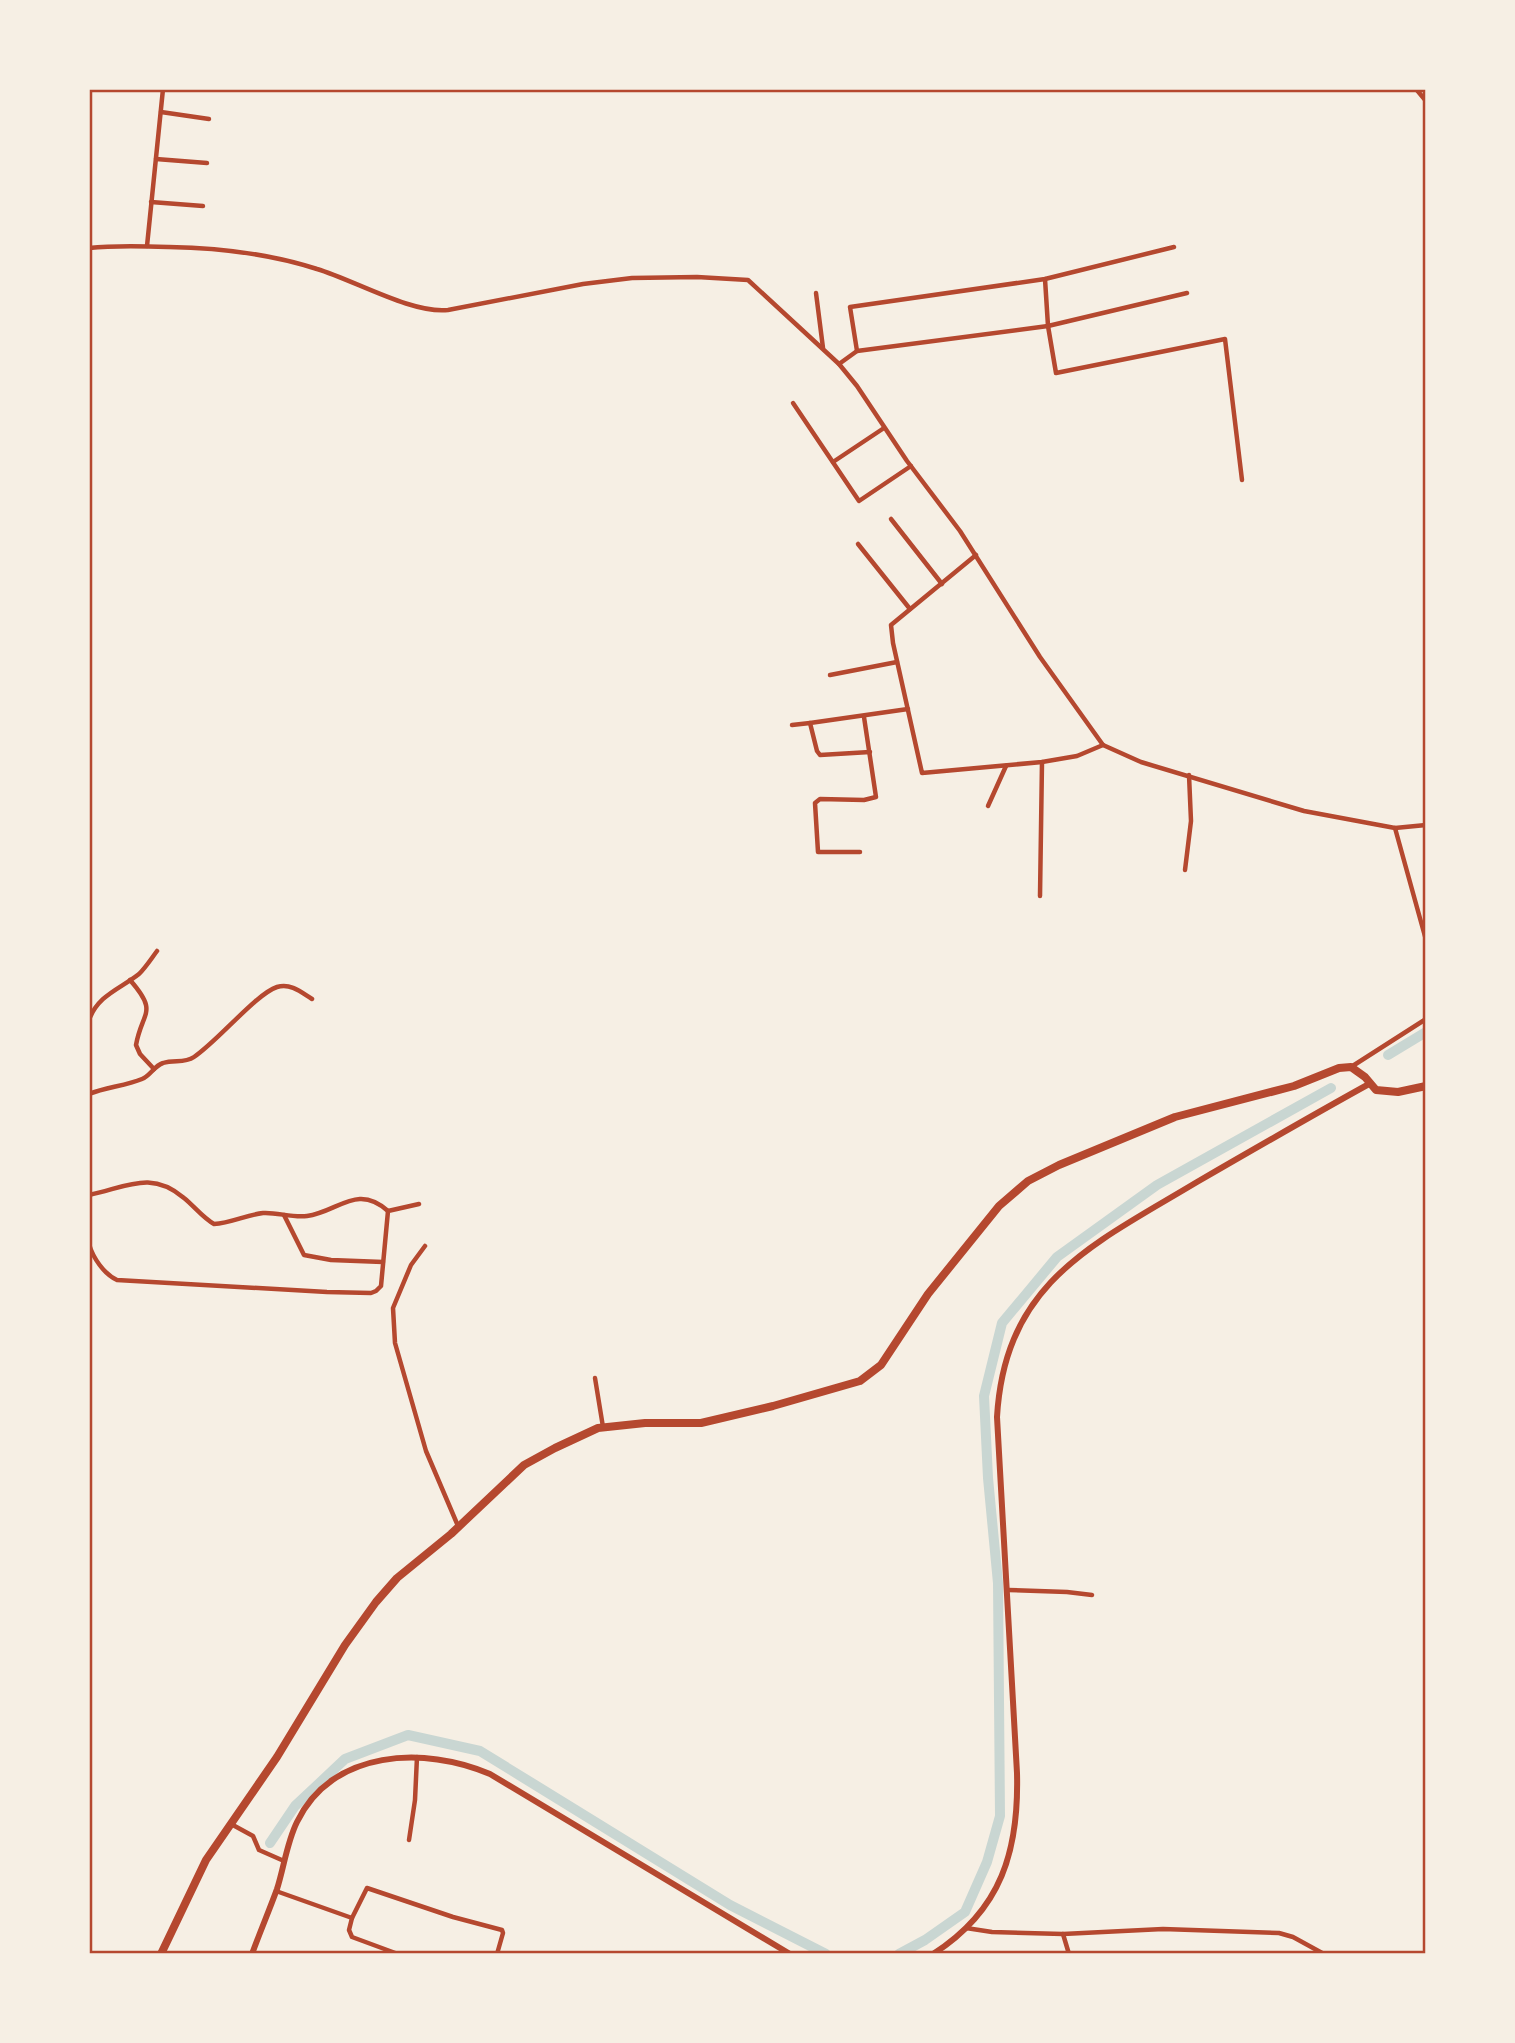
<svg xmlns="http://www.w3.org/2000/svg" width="1515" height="2043" font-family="Rubik,sans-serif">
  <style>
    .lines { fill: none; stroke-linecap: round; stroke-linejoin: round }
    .canal { stroke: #c9d6d2; stroke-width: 10 }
    .minor { stroke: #b5482f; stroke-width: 4.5 }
    .tertiary { stroke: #b5482f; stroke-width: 6 }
    .primary { stroke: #b5482f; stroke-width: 8 }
    .neatline { fill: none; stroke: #b5482f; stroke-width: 2.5 }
  </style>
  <rect width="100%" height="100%" fill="#f6efe4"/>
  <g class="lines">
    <!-- canal -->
    <g class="canal">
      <polyline points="1388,1055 1426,1032"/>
      <polyline points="270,1843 295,1806 345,1759 408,1735 480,1751 730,1905 826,1954"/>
      <polyline points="899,1954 925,1940 965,1912 987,1862 1000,1816 998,1583 988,1478 984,1396 1002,1323 1057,1257 1157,1185 1331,1088"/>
    </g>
    <!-- minor -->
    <g class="minor">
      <polyline points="1416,89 1426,101"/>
      <polyline points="161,112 209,119"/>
      <polyline points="156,159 207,163"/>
      <polyline points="151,202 203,206"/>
      <polyline points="147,246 163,89"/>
      <path d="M89,248C116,245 142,246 169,247C220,248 268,253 317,269C354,280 412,314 448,310L583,284L632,278L697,277L748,280L839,364L857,386L907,461L960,531L1040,657L1103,745L1141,762L1304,811L1395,828L1426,825"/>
      <polyline points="1045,279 1048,326 1056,373 1225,339 1242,480"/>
      <polyline points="816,293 823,348"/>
      <polyline points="857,351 850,307 1045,279 1174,247"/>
      <polyline points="839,364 857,351 1048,326 1187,293"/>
      <polyline points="793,403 859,501 911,466"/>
      <polyline points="833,462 884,428"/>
      <polyline points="891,519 942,584"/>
      <polyline points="858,544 910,609"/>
      <polyline points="976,555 891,625 893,643 922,773 1042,762 1077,756 1103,745"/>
      <polyline points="830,675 897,662"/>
      <polyline points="792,725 810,723"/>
      <polyline points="870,752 820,755 817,751 810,723 908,709"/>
      <polyline points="988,806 1006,766"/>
      <polyline points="1395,828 1426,940"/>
      <polyline points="860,852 818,852 815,803 820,799 864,800 876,797 864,717"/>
      <polyline points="1185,870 1191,821 1189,775"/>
      <polyline points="1040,896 1042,762"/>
      <path d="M130,980C159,1013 142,1011 136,1045L140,1054L154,1069"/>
      <path d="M89,1020C98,995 120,989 139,974C146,967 151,959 157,951"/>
      <polyline points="1351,1067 1426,1019"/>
      <path d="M89,1094C106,1087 125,1086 142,1079C150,1076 154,1066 163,1063C174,1059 184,1064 194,1057C218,1041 256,994 277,987C291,983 301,992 312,999"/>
      <path d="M89,1195C127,1187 151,1170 184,1198C194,1206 203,1218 214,1224C231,1223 246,1215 263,1213C277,1212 292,1218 307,1216C338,1212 357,1183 388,1211"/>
      <polyline points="284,1215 304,1255 331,1260 383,1262"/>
      <path d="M89,1244C93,1258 104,1274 117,1280L327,1292L371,1293L376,1291L381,1286L388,1211L419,1204"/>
      <polyline points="425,1246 411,1265 393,1308 395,1343 426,1451 458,1526"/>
      <polyline points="595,1378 603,1427"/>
      <polyline points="1008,1590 1067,1592 1092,1595"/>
      <polyline points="231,1824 253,1836 259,1850 284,1861"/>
      <polyline points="409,1840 415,1800 417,1757"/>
      <polyline points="276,1891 352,1918 367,1888 453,1917 502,1930 503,1933 497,1954"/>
      <polyline points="352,1918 349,1930 352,1937 398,1954"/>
      <polyline points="966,1928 992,1932 1063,1934 1163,1929 1279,1933 1293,1937 1324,1954"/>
      <polyline points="1063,1934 1069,1954"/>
    </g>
    <!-- tertiary -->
    <g class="tertiary">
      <path d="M252,1954C260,1932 269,1911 277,1889C284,1867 287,1842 297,1822C332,1749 425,1746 490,1774L790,1954"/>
      <path d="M933,1954C1002,1910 1019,1850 1017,1773L997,1417C1005,1281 1094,1244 1197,1182C1254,1149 1311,1116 1369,1084"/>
    </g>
    <!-- primary -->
    <polyline class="primary" points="161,1954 206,1860 277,1757 345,1645 376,1602 397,1578 451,1534 524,1465 555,1448 598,1428 645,1423 701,1423 773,1406 860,1381 881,1365 928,1294 999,1206 1028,1181 1059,1165 1175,1117 1294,1086 1339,1068 1351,1067 1365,1077 1376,1090 1398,1092 1426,1086"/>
  </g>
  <!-- border -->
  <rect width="1515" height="2043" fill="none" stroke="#f6efe4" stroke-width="182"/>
  <rect x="91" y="91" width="1333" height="1861" class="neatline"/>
</svg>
